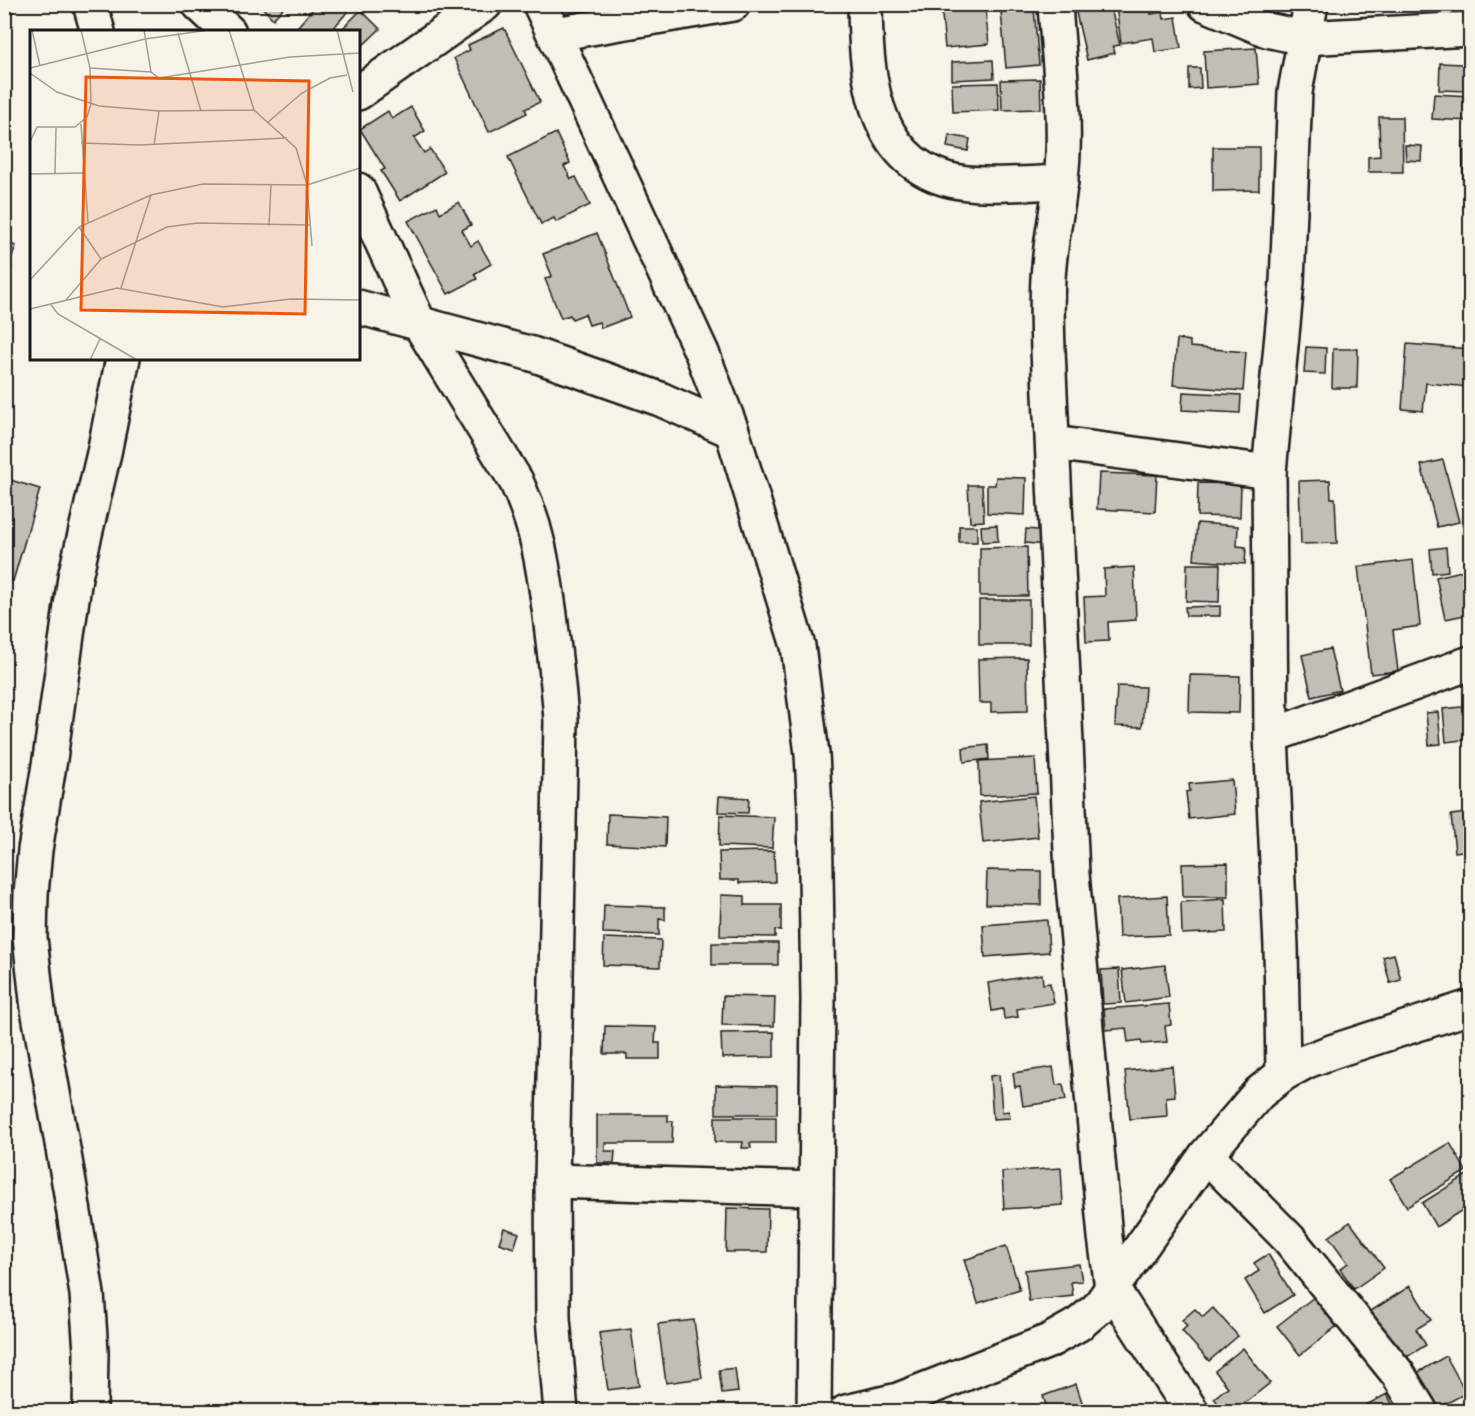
<svg xmlns="http://www.w3.org/2000/svg" width="1475" height="1416" font-family="Dekko,sans-serif">
  <style>
    .building { fill: #c0beb5; stroke: #1c1c1c; stroke-width: 1.5 }
    .lines { fill: none; stroke-linecap: round; stroke-linejoin: round }
    .minor-casing { stroke: #1c1c1c; stroke-width: 38 }
    .minor { stroke: #f7f3e8; stroke-width: 33 }
    .inset-road { fill: none; stroke: #9f9d96; stroke-width: 1.5 }
    .view { fill: #e8590c; fill-opacity: 0.15; stroke: #e8590c; stroke-width: 3 }
    .inset-edge { fill: none; stroke: #1c1c1c; stroke-width: 3 }
  </style>
  <rect width="100%" height="100%" fill="#f7f3e8"/>
  <filter id="ink" filterUnits="userSpaceOnUse"><feTurbulence type="fractalNoise" baseFrequency=".0167" numOctaves="2"/><feDisplacementMap in="SourceGraphic" scale="12" xChannelSelector="R" yChannelSelector="G"/><feConvolveMatrix kernelMatrix="1 2 1 2 8 2 1 2 1" color-interpolation-filters="sRGB"/></filter>
  <g filter="url(#ink)">
    <!-- building -->
    <g class="building">
      <polygon points="259,4 287,4 273,19"/>
      <polygon points="317,4 342,4 349,10 330,32 293,32"/>
      <polygon points="941,4 962,4 962,11 985,8 989,44 945,48"/>
      <polygon points="1074,4 1110,4 1120,45 1113,46 1115,53 1087,60"/>
      <polygon points="1130,4 1140,4 1141,10 1151,8 1151,14 1163,12 1164,19 1176,17 1181,48 1155,52 1153,38 1121,43 1116,6"/>
      <polygon points="1034,9 1039,65 1006,68 1001,12"/>
      <polygon points="361,10 380,29 358,50 358,32 339,32"/>
      <polygon points="504,28 540,102 525,109 527,113 489,132 454,58 470,50 468,45"/>
      <polygon points="1256,48 1259,84 1206,88 1204,51"/>
      <polygon points="1463,56 1470,57 1470,91 1439,90 1440,63 1463,64"/>
      <polygon points="993,60 994,78 952,80 952,62"/>
      <polygon points="1189,68 1200,68 1201,88 1189,89"/>
      <polygon points="1040,79 1041,109 1002,110 1001,80"/>
      <polygon points="998,83 999,110 953,112 952,84"/>
      <polygon points="1434,94 1470,96 1470,121 1432,119"/>
      <polygon points="411,107 425,131 414,138 424,153 430,149 445,172 400,201 381,171 385,169 360,129 388,111 392,119"/>
      <polygon points="1379,117 1402,117 1403,172 1368,172 1368,157 1380,156"/>
      <polygon points="556,133 570,163 564,166 571,179 576,177 590,205 556,222 554,218 541,224 508,157"/>
      <polygon points="949,135 970,139 968,151 947,147"/>
      <rect x="1463" y="142" width="7" height="43"/>
      <polygon points="1405,145 1422,146 1421,161 1406,160"/>
      <polygon points="1213,147 1259,147 1259,190 1213,191"/>
      <polygon points="459,202 471,225 462,230 471,246 478,241 491,264 474,274 477,279 448,294 408,221 437,206 440,213"/>
      <polygon points="597,233 630,317 601,328 599,322 589,325 585,314 572,319 570,315 561,318 545,279 552,276 543,254"/>
      <polygon points="4,242 16,246 8,266 12,268 4,289"/>
      <polygon points="1177,339 1190,341 1190,347 1246,352 1243,391 1173,385"/>
      <polygon points="1407,344 1470,349 1470,387 1426,383 1423,411 1402,409"/>
      <polygon points="1306,347 1326,348 1325,374 1304,373"/>
      <polygon points="1333,349 1358,349 1357,388 1332,388"/>
      <polygon points="1183,392 1241,395 1240,413 1182,410"/>
      <polygon points="1443,460 1459,522 1437,527 1421,465"/>
      <polygon points="1099,473 1157,475 1155,512 1097,509"/>
      <polygon points="996,477 1026,478 1025,515 987,513 987,485 995,485"/>
      <polygon points="4,478 40,489 13,581 4,579 4,525 9,510 4,508"/>
      <polygon points="1330,480 1331,498 1335,498 1337,543 1301,544 1299,481"/>
      <polygon points="1198,483 1241,484 1240,517 1197,516"/>
      <polygon points="968,485 982,485 984,521 970,522"/>
      <polygon points="1197,523 1238,526 1237,546 1246,547 1245,564 1194,560"/>
      <polygon points="997,525 998,541 982,542 981,526"/>
      <rect x="959" y="526" width="18" height="16"/>
      <polygon points="1026,529 1048,531 1047,545 1025,543"/>
      <polygon points="1027,547 1028,596 980,596 980,548"/>
      <polygon points="1446,547 1448,571 1432,573 1430,549"/>
      <polygon points="1413,560 1420,626 1393,630 1398,671 1371,674 1358,567"/>
      <polygon points="1187,564 1220,564 1219,602 1186,601"/>
      <polygon points="1134,567 1136,620 1108,622 1109,641 1086,642 1084,597 1105,596 1104,569"/>
      <polygon points="1470,569 1470,614 1445,619 1436,577"/>
      <rect x="979" y="600" width="50" height="45"/>
      <polygon points="1220,606 1220,616 1186,616 1185,607"/>
      <polygon points="1330,649 1340,690 1312,697 1302,655"/>
      <polygon points="1027,658 1028,711 991,712 991,703 979,703 978,659"/>
      <polygon points="1190,675 1240,676 1239,713 1189,712"/>
      <polygon points="1117,686 1145,687 1142,727 1115,726"/>
      <polygon points="1470,706 1470,739 1446,742 1443,709"/>
      <polygon points="1438,712 1441,744 1429,745 1426,713"/>
      <polygon points="988,745 989,759 964,762 963,748"/>
      <polygon points="1035,758 1037,793 980,796 979,761"/>
      <polygon points="1232,780 1235,814 1189,819 1186,792 1190,791 1189,784"/>
      <polygon points="719,796 749,798 748,813 718,812"/>
      <polygon points="1034,796 1038,837 983,843 979,802"/>
      <polygon points="1466,798 1470,798 1470,850 1455,852 1451,815 1468,813"/>
      <polygon points="608,814 666,817 665,847 607,844"/>
      <polygon points="720,815 774,817 772,848 719,846"/>
      <polygon points="774,851 775,882 739,883 739,880 720,880 719,852"/>
      <polygon points="1228,863 1228,897 1183,897 1182,864"/>
      <polygon points="987,870 1041,871 1041,905 986,904"/>
      <polygon points="721,895 745,896 745,905 781,905 781,931 775,930 775,937 720,936"/>
      <polygon points="1167,896 1169,935 1119,937 1117,899"/>
      <polygon points="1225,899 1226,932 1182,934 1181,902"/>
      <polygon points="604,905 665,907 665,920 659,919 659,935 603,933"/>
      <polygon points="1047,920 1049,952 985,957 983,925"/>
      <polygon points="604,938 661,940 660,967 603,965"/>
      <rect x="712" y="943" width="66" height="22"/>
      <polygon points="1394,954 1401,980 1390,983 1383,957"/>
      <polygon points="1165,965 1169,997 1126,1003 1122,970"/>
      <polygon points="1119,969 1121,1003 1103,1004 1101,970"/>
      <polygon points="1042,974 1043,984 1050,983 1054,1003 1017,1009 1018,1017 1004,1019 1003,1009 992,1011 988,983"/>
      <polygon points="723,996 775,997 774,1026 722,1025"/>
      <polygon points="1169,1004 1171,1025 1165,1026 1167,1042 1142,1044 1141,1040 1128,1042 1126,1028 1106,1030 1104,1009"/>
      <polygon points="605,1026 656,1027 655,1043 660,1043 660,1059 627,1059 627,1054 604,1054"/>
      <polygon points="774,1032 774,1057 722,1058 721,1033"/>
      <polygon points="1172,1066 1175,1096 1166,1097 1167,1116 1130,1119 1125,1071"/>
      <polygon points="1053,1067 1056,1085 1063,1084 1066,1100 1023,1106 1020,1086 1015,1087 1013,1073"/>
      <polygon points="999,1075 1002,1112 1009,1111 1010,1118 993,1119 990,1076"/>
      <polygon points="716,1085 777,1086 777,1114 716,1114"/>
      <polygon points="597,1115 668,1115 668,1121 673,1121 672,1143 605,1143 605,1151 615,1151 614,1163 597,1163"/>
      <polygon points="715,1117 776,1117 776,1143 750,1143 751,1148 742,1148 743,1142 715,1142"/>
      <polygon points="1450,1143 1466,1171 1407,1207 1390,1179"/>
      <polygon points="1061,1168 1063,1205 1004,1209 1002,1172"/>
      <polygon points="1470,1173 1470,1205 1436,1227 1422,1203"/>
      <polygon points="727,1208 768,1209 767,1252 726,1252"/>
      <polygon points="1350,1222 1384,1268 1354,1289 1340,1269 1348,1263 1329,1237"/>
      <polygon points="504,1228 519,1233 514,1248 499,1243"/>
      <polygon points="1006,1246 1020,1290 978,1303 964,1260"/>
      <polygon points="1268,1254 1293,1295 1265,1313 1245,1280 1259,1271 1254,1263"/>
      <polygon points="1079,1264 1082,1281 1071,1282 1073,1296 1029,1301 1025,1270"/>
      <polygon points="1410,1286 1431,1320 1416,1329 1426,1345 1402,1360 1371,1311"/>
      <polygon points="1314,1297 1337,1326 1300,1355 1277,1326"/>
      <polygon points="1213,1308 1238,1336 1209,1361 1182,1331 1187,1326 1182,1320 1195,1309 1203,1317"/>
      <polygon points="694,1320 702,1378 666,1383 658,1324"/>
      <polygon points="631,1329 639,1386 608,1390 599,1333"/>
      <polygon points="1243,1348 1270,1383 1233,1412 1224,1412 1214,1398 1228,1387 1215,1371"/>
      <polygon points="1446,1356 1466,1393 1436,1409 1417,1373"/>
      <polygon points="735,1368 738,1392 722,1394 719,1370"/>
      <polygon points="1076,1384 1084,1408 1074,1412 1063,1412 1061,1406 1048,1411 1043,1396"/>
      <polygon points="1387,1394 1396,1412 1353,1412"/>
    </g>
    <g class="lines">
      <defs>
        <g id="minor">
          <polyline points="90,4 98,32"/>
          <polyline points="199,4 229,32"/>
          <polyline points="540,4 702,353 732,431 798,646 812,754 815,810 818,999 814,1412"/>
          <path d="M865,4C866,70 870,156 946,179C976,188 1029,183 1061,182"/>
          <path d="M1055,4C1058,53 1065,103 1063,152C1062,191 1052,228 1049,266C1046,294 1047,322 1048,350L1072,874L1105,1237L1112,1288L1192,1412"/>
          <polyline points="1205,4 1267,30 1304,38 1470,29"/>
          <polyline points="555,34 733,4"/>
          <polyline points="358,93 485,4"/>
          <path d="M358,190L419,323L516,481C538,528 543,565 550,615C554,651 559,686 561,721L552,1181L553,1318L561,1412"/>
          <polyline points="358,307 532,354 660,399 732,431"/>
          <polyline points="1053,443 1269,472"/>
          <polyline points="1271,736 1470,663"/>
          <polyline points="1283,1074 1281,946 1271,736 1269,472 1287,282 1295,92 1311,4"/>
          <polyline points="1206,1155 1289,1239 1398,1374 1421,1412"/>
          <polyline points="552,1181 816,1189"/>
          <polyline points="90,1412 91,1352 87,1294 70,1188 38,1009 30,938 31,894 35,850 50,759 75,577 104,453 123,358"/>
          <polyline points="846,1412 898,1400 1049,1341 1079,1324 1098,1308 1206,1155 1259,1093 1283,1074 1307,1061 1334,1051 1470,1007"/>
        </g>
      </defs>
      <!-- minor casing -->
      <use href="#minor" class="minor-casing"/>
      <!-- minor -->
      <use href="#minor" class="minor"/>
    </g>
  </g>
  <!-- overview -->
  <g transform="translate(30 30)">
    <rect width="330" height="330" fill="#f7f3e8"/>
    <path class="inset-road" d="M2,0L10,36M114,0L121,42L129,48L260,27L330,23M199,0L224,80L266,118L277,155L282,216M307,0L323,62M148,3L171,81M0,38L115,9L179,0M60,38L121,42M0,43L27,62L69,76L129,81L224,80M237,93L272,63L300,48L317,45M51,94L58,192M0,112L7,97H45L57,87L61,74L60,38L51,0M51,113L109,115L257,108M124,115L129,81M0,144L53,143M25,144L26,98M239,196L241,154M49,197L71,229M0,250L49,197L121,165L173,154L277,155L330,138M91,258L121,165M36,270L71,229L137,197L167,193L280,195M21,275L28,284L107,330M0,279L87,258L193,277L261,269L330,270M60,330L70,309"/>
    <path class="view" d="M56,47L279,51L275,284L51,280Z"/>
    <rect width="330" height="330" class="inset-edge"/>
  </g>
  <!-- margin -->
  <rect width="1475" height="1416" fill="none" stroke="#f7f3e8" stroke-width="24"/>
  <rect x="12" y="12" width="1451" height="1392" fill="none" stroke="#1c1c1c" stroke-width="2" filter="url(#ink)"/>
</svg>
